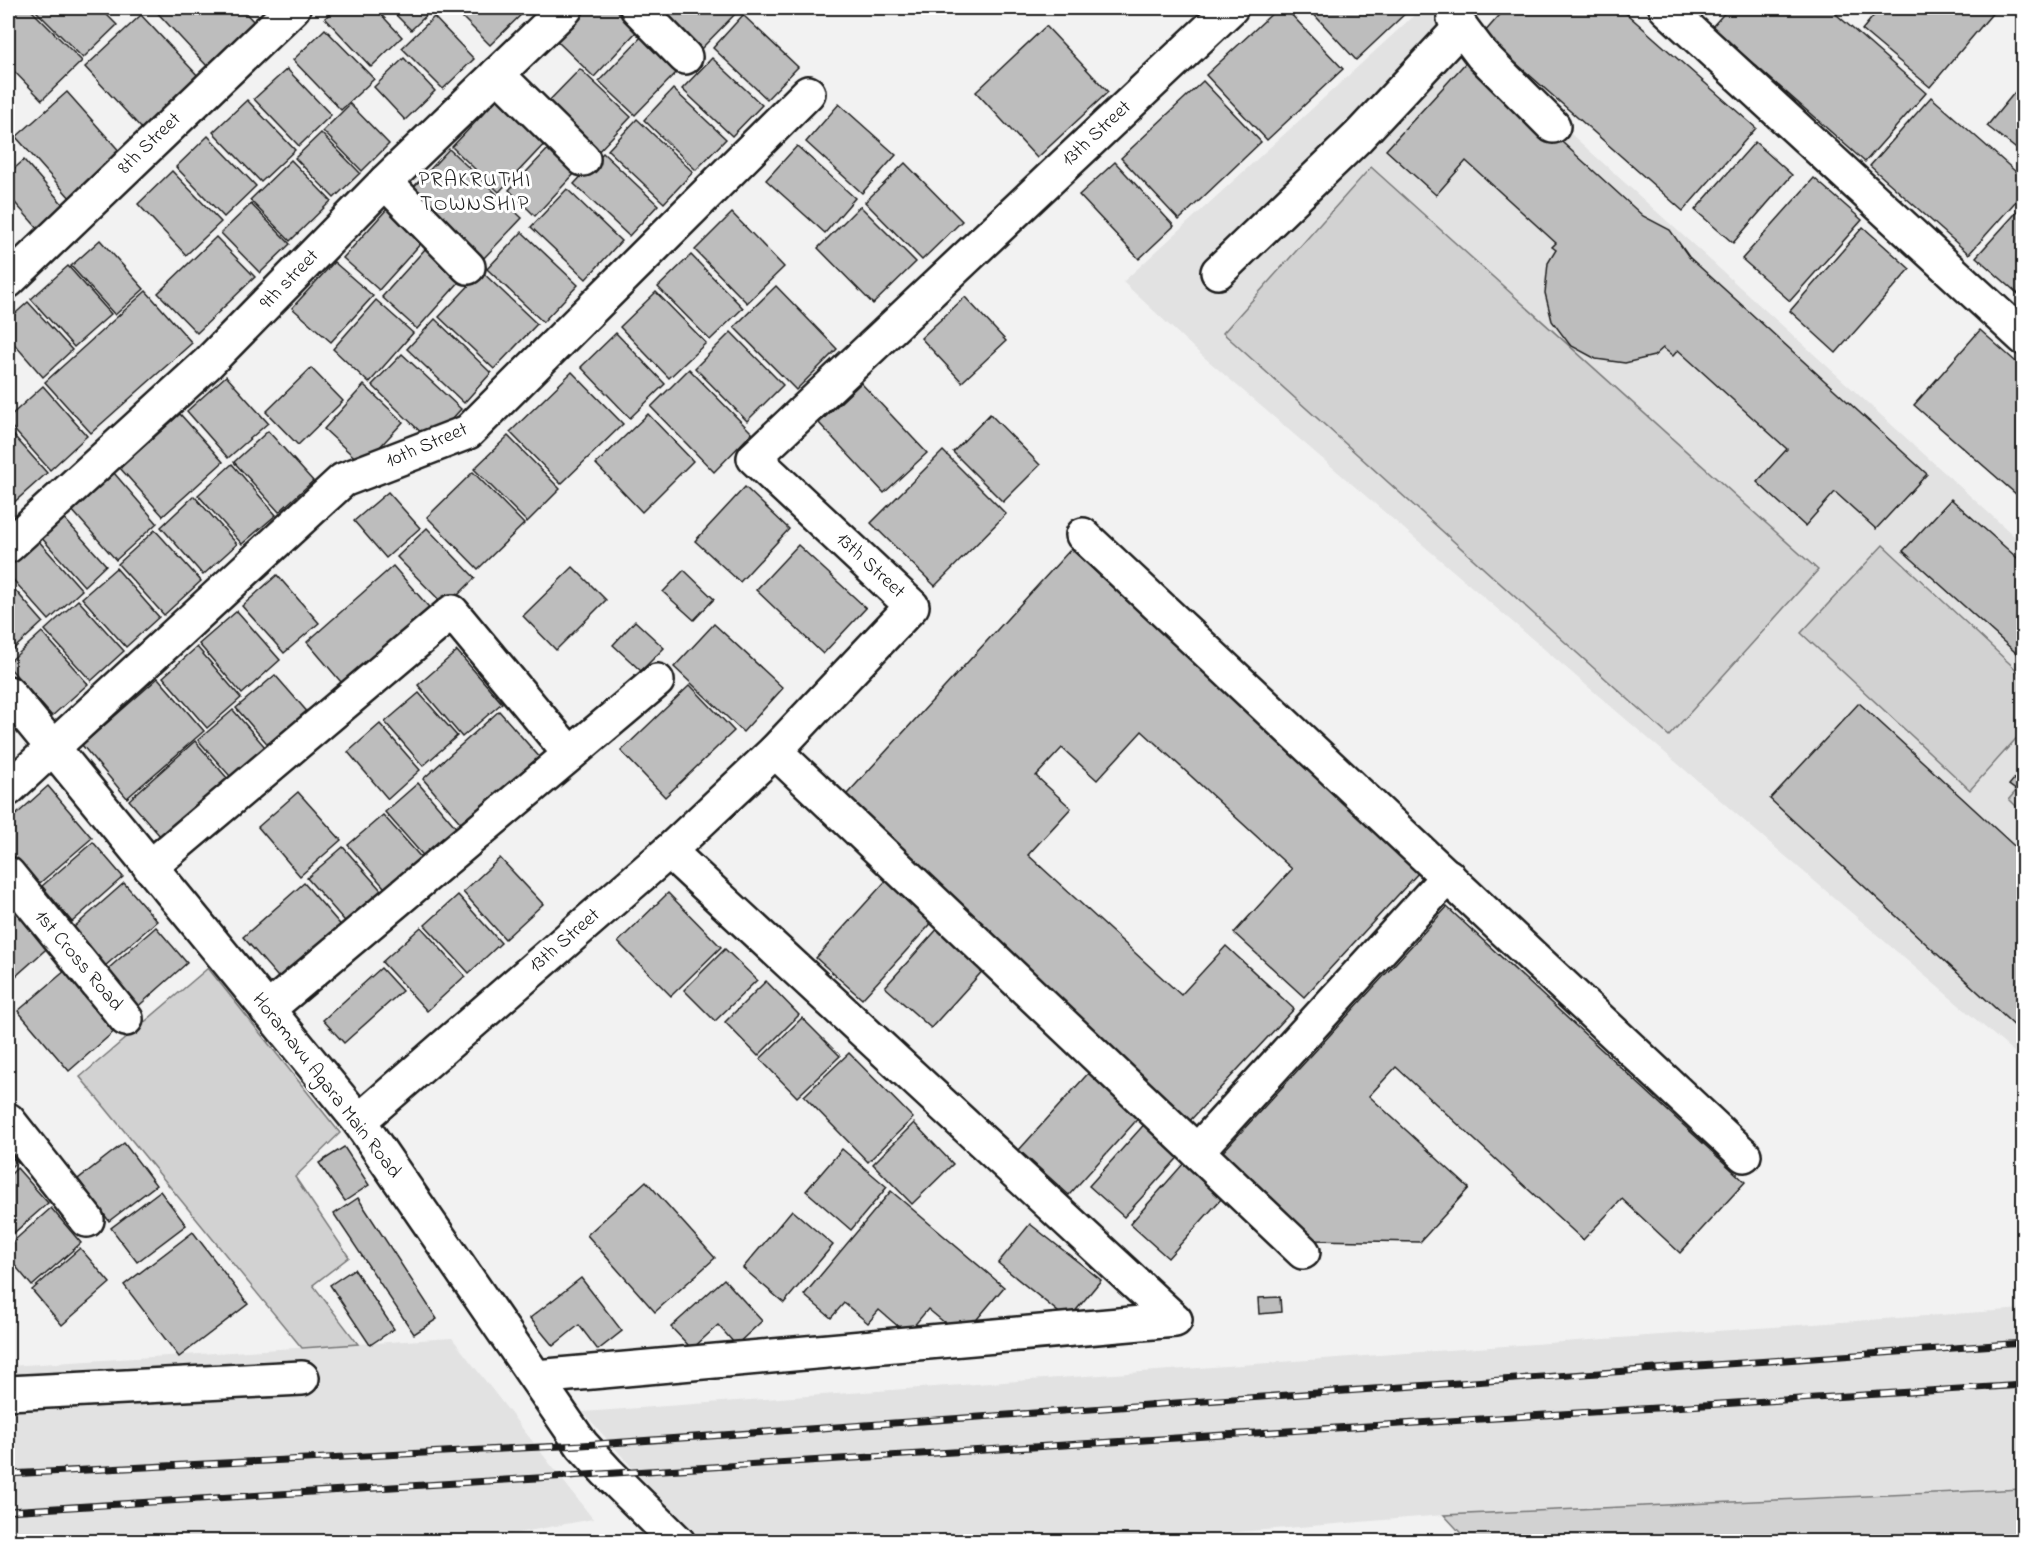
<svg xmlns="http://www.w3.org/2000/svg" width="2031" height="1549" font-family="'Indie Flower',sans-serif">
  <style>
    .built { fill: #e2e2e2 }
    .green { fill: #d2d2d2; stroke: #777; stroke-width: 1.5 }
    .building { fill: #bdbdbd; stroke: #1c1c1c; stroke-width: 1.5 }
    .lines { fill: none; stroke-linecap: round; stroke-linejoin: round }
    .minor-casing { stroke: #1c1c1c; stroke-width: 38 }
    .minor { stroke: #fff; stroke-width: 33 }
    .rail-casing { stroke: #1c1c1c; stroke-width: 7 }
    .rail { stroke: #fff; stroke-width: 4.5; stroke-dasharray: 14; stroke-linecap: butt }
    .labels { text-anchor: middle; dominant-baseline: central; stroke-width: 6; stroke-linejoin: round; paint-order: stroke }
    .street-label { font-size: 20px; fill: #1c1c1c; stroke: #fff }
    .neighbourhood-label { font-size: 21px; letter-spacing: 1.5px; fill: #1c1c1c; stroke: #fff }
  </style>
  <rect width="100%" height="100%" fill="#f2f2f2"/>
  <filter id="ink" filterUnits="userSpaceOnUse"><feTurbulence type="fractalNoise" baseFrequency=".0167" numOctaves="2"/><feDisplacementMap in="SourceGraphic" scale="12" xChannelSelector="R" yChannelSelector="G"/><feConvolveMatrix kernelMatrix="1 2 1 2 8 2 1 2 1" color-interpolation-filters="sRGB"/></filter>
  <g filter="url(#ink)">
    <!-- built -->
    <g class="built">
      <polygon points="1422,8 1434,8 1462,35 2023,544 2023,1060 1198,352 1123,282"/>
      <polygon points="2023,1309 2023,1489 1444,1515 1118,1542 701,1541 664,1504 583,1412"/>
      <polygon points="452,1338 593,1519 468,1542 8,1542 8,1366"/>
    </g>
    <!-- green -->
    <g class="green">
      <polygon points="1371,167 1818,570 1669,736 1223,333"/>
      <polygon points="1883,545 2023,676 2023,731 1970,790 1801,633"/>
      <polygon points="2023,783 2023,813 2009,799"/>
      <polygon points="208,968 340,1133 295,1177 349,1257 313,1285 358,1344 302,1348 80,1077"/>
      <polygon points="2023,1489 2023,1542 1469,1542 1444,1515"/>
    </g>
    <!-- building -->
    <g class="building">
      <polygon points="20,8 29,8 82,61 42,100 8,65 8,19"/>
      <polygon points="33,8 100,8 117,25 83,58"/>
      <polygon points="153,8 241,8 254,22 207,66"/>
      <polygon points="336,8 375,8 402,37 371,67 325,18"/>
      <polygon points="389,8 434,8 411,30"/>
      <polygon points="453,8 528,8 490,45"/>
      <polygon points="589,8 614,8 638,30 594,77 557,41"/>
      <polygon points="671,8 735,8 738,11 700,50 664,16"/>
      <polygon points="1278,8 1285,8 1343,69 1267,140 1206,75"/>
      <polygon points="1308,8 1409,8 1410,9 1356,60"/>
      <polygon points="1506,8 1620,8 1756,128 1683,211 1483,34"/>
      <polygon points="1729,8 1829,8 1926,93 1865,162 1712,27"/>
      <polygon points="1880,8 1995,8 1996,9 1930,87 1862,30"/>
      <polygon points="141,15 200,78 143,130 85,67"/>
      <polygon points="743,15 798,67 767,99 713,48"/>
      <polygon points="434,17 474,59 443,89 402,48"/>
      <polygon points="1046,26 1108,92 1037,158 976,92"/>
      <polygon points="325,29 374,79 341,110 293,60"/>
      <polygon points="642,36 678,71 635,115 599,81"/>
      <polygon points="404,58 435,91 405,120 374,87"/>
      <polygon points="712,58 762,105 732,136 682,89"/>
      <polygon points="1470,58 1643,216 1670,230 1689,257 1927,474 1876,529 1835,492 1805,526 1757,482 1787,449 1678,350 1673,356 1663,348 1654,356 1625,363 1596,359 1570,345 1552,321 1545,293 1548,263 1556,250 1552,247 1556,243 1466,161 1436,195 1386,150"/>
      <polygon points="287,69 331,115 299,146 254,99"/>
      <polygon points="580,69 631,117 596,154 545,105"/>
      <polygon points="1203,81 1261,142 1179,220 1121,158"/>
      <polygon points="2024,81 2024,155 1987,126"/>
      <polygon points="673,89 726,139 696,170 644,120"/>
      <polygon points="67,92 122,154 71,199 16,137"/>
      <polygon points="499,97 547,141 499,192 452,147"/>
      <polygon points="1931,97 2024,179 2024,192 1969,254 1870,166"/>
      <polygon points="247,100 295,150 261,182 213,132"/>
      <polygon points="350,104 389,144 362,171 323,131"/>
      <polygon points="839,104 896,155 862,193 806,142"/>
      <polygon points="637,119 693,172 664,203 608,150"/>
      <polygon points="321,133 360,173 334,198 295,158"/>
      <polygon points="208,136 256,186 224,217 176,167"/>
      <polygon points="1755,142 1792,175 1733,243 1695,210"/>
      <polygon points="797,146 855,198 825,233 766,180"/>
      <polygon points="549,148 575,173 535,216 509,190"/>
      <polygon points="449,149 522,218 482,260 409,192"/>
      <polygon points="603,153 658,205 629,236 574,184"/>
      <polygon points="24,160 66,208 40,231 8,195 8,174"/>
      <polygon points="291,160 331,201 290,241 250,200"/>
      <polygon points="1115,162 1174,226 1139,259 1079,195"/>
      <polygon points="905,163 962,221 922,260 865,202"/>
      <polygon points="172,171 221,222 186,255 138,204"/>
      <polygon points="1814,178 1862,220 1790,301 1742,259"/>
      <polygon points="567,189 621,241 586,279 531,227"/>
      <polygon points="251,204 290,244 260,273 221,233"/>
      <polygon points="2024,204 2024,299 1976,257"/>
      <polygon points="860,206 916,262 873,304 818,248"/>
      <polygon points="387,209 423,241 379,290 343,258"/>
      <polygon points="732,213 784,267 747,303 695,250"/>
      <polygon points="1863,227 1910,269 1836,353 1790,311"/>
      <polygon points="522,232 578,285 543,322 487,269"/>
      <polygon points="216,237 255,277 197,333 158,293"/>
      <polygon points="100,240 144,289 115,315 71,266"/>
      <polygon points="426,248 461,280 417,329 382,297"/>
      <polygon points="691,255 743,308 710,340 658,287"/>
      <polygon points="334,262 373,296 331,342 292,308"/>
      <polygon points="68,266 111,314 74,347 31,299"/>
      <polygon points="482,272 537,324 494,369 439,317"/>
      <polygon points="776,286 837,349 796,390 734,327"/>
      <polygon points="146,291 192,343 91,433 45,382"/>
      <polygon points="656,292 706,343 669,378 620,327"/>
      <polygon points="965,297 1006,341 962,382 921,338"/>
      <polygon points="376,300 413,333 369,383 333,349"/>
      <polygon points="28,302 72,350 43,377 8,337 8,320"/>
      <polygon points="435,319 491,373 464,403 407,349"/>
      <polygon points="1980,330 2024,369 2024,501 1914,405"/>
      <polygon points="731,332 783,385 747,421 695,368"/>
      <polygon points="616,333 665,384 630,418 581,367"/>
      <polygon points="402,354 461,409 431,442 372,385"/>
      <polygon points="311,368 343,401 298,445 266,412"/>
      <polygon points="689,369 752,433 714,472 651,407"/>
      <polygon points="572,372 623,424 561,484 510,432"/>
      <polygon points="226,376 268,423 228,458 187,411"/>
      <polygon points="861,383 927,453 884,493 819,423"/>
      <polygon points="364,385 403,422 363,465 324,429"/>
      <polygon points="43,386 87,436 50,470 8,423 8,418"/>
      <polygon points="180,414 223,462 163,516 120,468"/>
      <polygon points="648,414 693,461 642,512 596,464"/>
      <polygon points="990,414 1040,465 1003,502 953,452"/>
      <polygon points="8,429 47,473 11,505 8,500"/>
      <polygon points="268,431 313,481 279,512 234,462"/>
      <polygon points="508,436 560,489 527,522 474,469"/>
      <polygon points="943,451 1006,514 935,586 871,523"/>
      <polygon points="232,464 276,515 242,544 198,495"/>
      <polygon points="473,472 524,524 478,569 427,517"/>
      <polygon points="114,473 157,523 116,560 72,510"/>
      <polygon points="745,487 789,529 740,582 695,541"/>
      <polygon points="388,492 420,528 386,558 354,521"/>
      <polygon points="194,496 237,544 203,575 161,527"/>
      <polygon points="1951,499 2024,564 2024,660 1903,551"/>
      <polygon points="62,516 106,565 84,586 40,536"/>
      <polygon points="427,528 475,578 446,607 397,557"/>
      <polygon points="155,530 201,581 164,615 118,564"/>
      <polygon points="36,538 82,590 49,620 8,574 8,564"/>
      <polygon points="798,545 866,608 823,654 756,590"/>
      <polygon points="1071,549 1420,871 1304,997 1234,933 1292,869 1142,731 1097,780 1062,748 1036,776 1071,808 1028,855 1181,995 1226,946 1294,1009 1185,1126 837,805"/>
      <polygon points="393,566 434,613 347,689 307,642"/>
      <polygon points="573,567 606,600 556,650 523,616"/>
      <polygon points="116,568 159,617 126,647 82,598"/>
      <polygon points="684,570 714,599 694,620 663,592"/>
      <polygon points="277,575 319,623 284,653 242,606"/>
      <polygon points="8,582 43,622 8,654"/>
      <polygon points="78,600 124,651 91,681 45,630"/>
      <polygon points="237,611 280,660 242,694 199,644"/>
      <polygon points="635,621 664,648 641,671 613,645"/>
      <polygon points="714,624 783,688 743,732 674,667"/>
      <polygon points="42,632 88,684 52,716 8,666 8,663"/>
      <polygon points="197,647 241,698 207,728 163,677"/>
      <polygon points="457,651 502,703 462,737 418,685"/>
      <polygon points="275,675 310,715 272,749 236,708"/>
      <polygon points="158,678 204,731 127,798 82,745"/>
      <polygon points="690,685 734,731 665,797 621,751"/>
      <polygon points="419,693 457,736 423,766 385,722"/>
      <polygon points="1859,703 2024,855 2024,1025 2019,1030 1770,799"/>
      <polygon points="233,710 271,754 237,784 198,740"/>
      <polygon points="499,711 542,760 465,828 423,779"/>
      <polygon points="380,724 420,770 388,799 348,752"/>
      <polygon points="195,741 234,786 167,844 129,800"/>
      <polygon points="2024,767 2024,796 2009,785"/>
      <polygon points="418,783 460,832 428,861 385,812"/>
      <polygon points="48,786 92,838 34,888 8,858 8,822"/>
      <polygon points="298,792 341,840 300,876 258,827"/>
      <polygon points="383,815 425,862 389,893 348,845"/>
      <polygon points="93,842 123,877 72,922 42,886"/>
      <polygon points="343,847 387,897 351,928 307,878"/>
      <polygon points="500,858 543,904 505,939 463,892"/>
      <polygon points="892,874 938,916 862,999 816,958"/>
      <polygon points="124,883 157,921 105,966 73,928"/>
      <polygon points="304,883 345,930 284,984 243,937"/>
      <polygon points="668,893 721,947 671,996 618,942"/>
      <polygon points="458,895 501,943 469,973 425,925"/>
      <polygon points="21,906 53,943 8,983 8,918"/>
      <polygon points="1447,907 1745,1182 1680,1253 1622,1199 1583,1240 1396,1067 1369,1096 1469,1188 1420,1242 1312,1240 1220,1155"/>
      <polygon points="941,925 987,966 931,1028 885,987"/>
      <polygon points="156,927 187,963 134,1010 102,974"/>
      <polygon points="421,927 465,976 427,1011 382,962"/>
      <polygon points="725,949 757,980 715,1021 684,990"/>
      <polygon points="381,968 402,991 344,1043 323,1020"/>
      <polygon points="66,970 117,1029 69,1071 18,1011"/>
      <polygon points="766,981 799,1015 758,1056 725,1022"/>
      <polygon points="802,1018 840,1056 797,1097 760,1059"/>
      <polygon points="849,1053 913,1118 868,1162 804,1096"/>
      <polygon points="1093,1068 1143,1113 1069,1195 1019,1150"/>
      <polygon points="1149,1119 1184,1151 1124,1217 1089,1186"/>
      <polygon points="914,1123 953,1164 912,1204 873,1164"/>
      <polygon points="124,1143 156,1185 109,1221 78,1179"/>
      <polygon points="344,1147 369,1185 345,1201 319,1163"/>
      <polygon points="842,1149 887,1187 851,1230 806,1191"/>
      <polygon points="8,1152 16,1162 8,1170"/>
      <polygon points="1192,1154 1230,1189 1168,1258 1130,1224"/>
      <polygon points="17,1168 48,1203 8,1238 8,1177"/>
      <polygon points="646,1181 715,1258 655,1312 587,1235"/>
      <polygon points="160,1191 186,1225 137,1262 111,1228"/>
      <polygon points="891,1191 1004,1287 962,1337 928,1309 907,1334 879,1310 868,1323 844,1303 831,1318 804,1295"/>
      <polygon points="358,1198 437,1319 414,1334 334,1214"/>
      <polygon points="51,1208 81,1243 32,1286 8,1257 8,1246"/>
      <polygon points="792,1210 833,1245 784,1303 743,1268"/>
      <polygon points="1030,1224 1101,1280 1068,1320 998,1263"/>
      <polygon points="193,1232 248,1304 179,1357 124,1285"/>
      <polygon points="80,1248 110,1283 62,1325 32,1290"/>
      <polygon points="354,1269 394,1329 370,1345 330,1285"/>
      <polygon points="581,1278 622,1331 598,1350 579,1325 553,1346 530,1318"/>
      <polygon points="724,1279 762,1321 736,1345 718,1325 692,1349 671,1327"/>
      <polygon points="1280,1297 1281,1312 1259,1314 1258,1298"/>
    </g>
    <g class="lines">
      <defs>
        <g id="minor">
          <polyline points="637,8 685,57"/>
          <polyline points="1666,8 2024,338"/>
          <polyline points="1454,18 1482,55 1553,126"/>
          <polyline points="497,74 583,159"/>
          <polyline points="385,182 468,267"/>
          <polyline points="1218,272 1358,137 1461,27"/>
          <polyline points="8,281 293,8"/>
          <polyline points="1083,535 1744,1155"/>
          <polyline points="8,546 207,364 385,182 566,8"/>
          <polyline points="8,693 359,1121 582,1445 607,1472 678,1542"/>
          <polyline points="775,751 1303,1252"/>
          <polyline points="8,789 343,480 468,432 808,93"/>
          <polyline points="150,867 452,612 570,754"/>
          <polyline points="8,874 126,1019"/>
          <polyline points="267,1010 657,681"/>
          <polyline points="8,1120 87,1220"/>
          <polyline points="359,1121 669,851 775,751 912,606 754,458 1231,8"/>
          <polyline points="1197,1151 1448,876"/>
          <polyline points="536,1377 1175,1320 669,851"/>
          <polyline points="8,1393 302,1378"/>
        </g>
      </defs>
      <!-- minor casing -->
      <use href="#minor" class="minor-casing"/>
      <!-- minor -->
      <use href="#minor" class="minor"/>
      <defs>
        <g id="rail">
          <polyline points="8,1474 582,1445 2024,1343"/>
          <polyline points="8,1511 2024,1385"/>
        </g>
      </defs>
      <!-- rail casing -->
      <use href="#rail" class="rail-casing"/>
      <!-- rail -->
      <use href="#rail" class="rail"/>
    </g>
  </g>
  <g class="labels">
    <!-- street labels -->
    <g class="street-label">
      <text transform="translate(1097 134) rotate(-43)">13th Street</text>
      <text transform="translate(150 144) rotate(-44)">8th Street</text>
      <text transform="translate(290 280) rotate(-46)">9th street</text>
      <text transform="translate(427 446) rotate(-23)">10th Street</text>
      <text transform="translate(870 566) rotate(43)">13th Street</text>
      <text transform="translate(565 941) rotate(-41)">13th Street</text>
      <text transform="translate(78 961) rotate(50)">1st Cross Road</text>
      <text transform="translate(326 1086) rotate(52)">Horamavu Agara Main Road</text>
    </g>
    <!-- neighbourhood labels -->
    <g class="neighbourhood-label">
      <text x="475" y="181">PRAKRUTHI<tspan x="475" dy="24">TOWNSHIP</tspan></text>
    </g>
  </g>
  <!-- margin -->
  <rect width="2031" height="1549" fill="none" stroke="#fff" stroke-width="30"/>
  <rect x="15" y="15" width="2001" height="1519" fill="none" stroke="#1c1c1c" stroke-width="2" filter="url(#ink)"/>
</svg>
